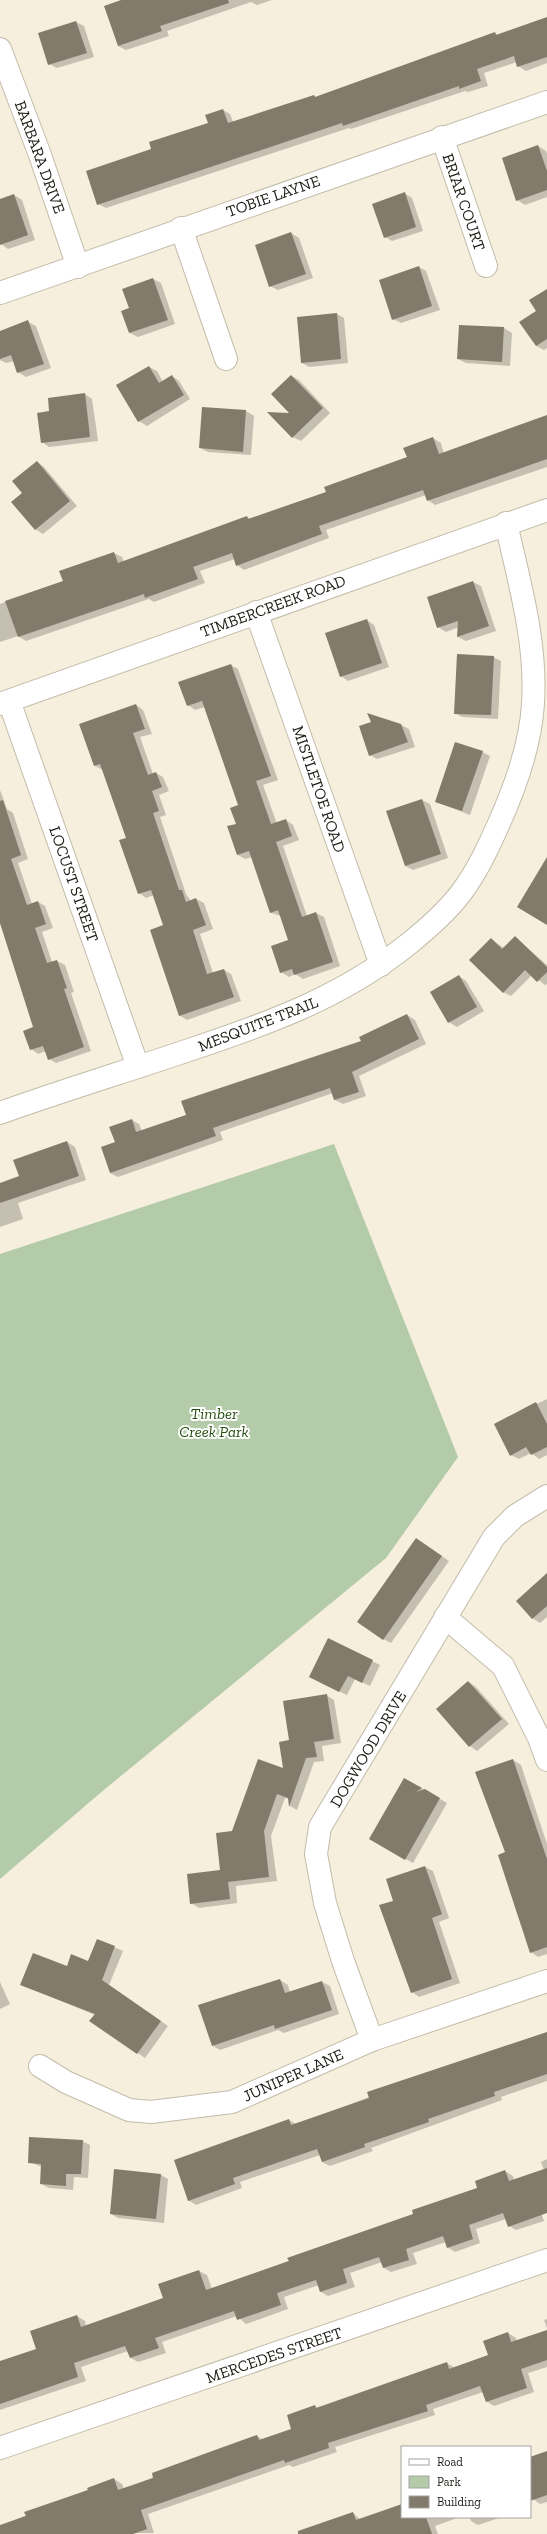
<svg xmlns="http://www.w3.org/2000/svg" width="547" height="2534" font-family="'Zilla Slab',serif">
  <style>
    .green { fill: #b3cba9 }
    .shadow { fill: #0003 }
    .building { fill: #827b6b }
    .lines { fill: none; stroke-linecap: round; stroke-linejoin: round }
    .street-casing { stroke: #c3bcab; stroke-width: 24 }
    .secondary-casing { stroke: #c3bcab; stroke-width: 24 }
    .street { stroke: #fff; stroke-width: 22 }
    .secondary { stroke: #fff; stroke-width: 22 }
    .labels { text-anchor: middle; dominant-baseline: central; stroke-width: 4; stroke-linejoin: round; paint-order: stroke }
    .street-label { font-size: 16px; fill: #1e1b15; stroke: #fff }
    .park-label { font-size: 16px; font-style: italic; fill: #254e0e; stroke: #fff }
  </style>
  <rect width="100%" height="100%" fill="#f6efdd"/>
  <!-- green -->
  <polygon class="green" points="334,1144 458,1457 386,1558 99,1794 0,1879 0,1254"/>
  <!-- shadow -->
  <g class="shadow">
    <polygon points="125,0 272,0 257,5 251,2 167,31 169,36 126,50 118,46"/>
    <polygon points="547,18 547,63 526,71 518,66 517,62 484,73 488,86 468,92 465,91 351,129 349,128 106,208 98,204 152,149 209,123 223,110 230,114 233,122 314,96 317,98 495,33 498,35"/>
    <polygon points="76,22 84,26 94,57 57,68 49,64 40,34"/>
    <polygon points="538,146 546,151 547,154 547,197 525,205 517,200"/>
    <polygon points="404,193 412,198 423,231 392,241 385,237"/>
    <polygon points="14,195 22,200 35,240 8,249 0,243 0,200"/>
    <polygon points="291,233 299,238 313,278 278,290 270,286"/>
    <polygon points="419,267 426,271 440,310 401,323 393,319"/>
    <polygon points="153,279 161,283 175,324 138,337 130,333 123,312 130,309"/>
    <polygon points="547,290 547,348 544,350 536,346 537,312"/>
    <polygon points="337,314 344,318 348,363 309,367 302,363"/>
    <polygon points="28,322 36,326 51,368 26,377 18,372 14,361 6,363 0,360 0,332"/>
    <polygon points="460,326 504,328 512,333 510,366 466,363 458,359"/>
    <polygon points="149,367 157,371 163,382 172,376 179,381 190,399 147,426 139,421"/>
    <polygon points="291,376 299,380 330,413 301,441 293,437 270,413 291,415"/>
    <polygon points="85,394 92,399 98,441 49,447 42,442 51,412"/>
    <polygon points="203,408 246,411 254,416 251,455 208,452 200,448"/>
    <polygon points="547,417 547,467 435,505 428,500 426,495 326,530 329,538 244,570 237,565 235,559 200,571 205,583 154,602 149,599 26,641 18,636 0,642 0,604 64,581 114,553 122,557 124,562 247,517 251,519 327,493 408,458 433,438 441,443 444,454"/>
    <polygon points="37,462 44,467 77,506 43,534 35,529 23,493"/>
    <polygon points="473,582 481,586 496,631 466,641 458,637 459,627 446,632 438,627"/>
    <polygon points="367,620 374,625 389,667 348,681 341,676"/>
    <polygon points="493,657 501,661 498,719 462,717 455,713"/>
    <polygon points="231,665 238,669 278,780 263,785 277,824 286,820 293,825 299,840 283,846 307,916 316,913 324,917 340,966 303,979 295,974 289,977 281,972 289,941 281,916 271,913 252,857 245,859 238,855 237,824 239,805 205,707 195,710 188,705"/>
    <polygon points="136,705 143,710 152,734 140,737 153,774 156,773 163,777 169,791 159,795 166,815 160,817 186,894 191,901 196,899 204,903 213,929 200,934 213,973 224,970 231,974 241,1001 187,1020 179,1015 164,926 154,895 146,898 139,893 127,838 103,770 95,766"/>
    <polygon points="401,725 409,729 415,747 377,759 370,755"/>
    <polygon points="482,752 490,756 470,815 436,802"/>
    <polygon points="0,790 7,809 13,813 28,859 18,863 32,904 38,902 45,906 53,928 42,932 52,962 57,961 65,965 74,992 71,993 91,1051 56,1063 49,1059 46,1051 38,1054 31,1049 35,1028 0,923"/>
    <polygon points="422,800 430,804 448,858 413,870 405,866"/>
    <polygon points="515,937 547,965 547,984 545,985 532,975 511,996 503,992 491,939 504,948"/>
    <polygon points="459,976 466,981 484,1011 457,1027 449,1022 431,992"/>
    <polygon points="407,1015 415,1020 426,1044 359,1076 366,1096 343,1104 335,1100 333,1093 220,1132 223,1140 118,1177 110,1173 116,1143 132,1120 139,1124 142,1131 187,1115 362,1042"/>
    <polygon points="67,1142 75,1147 86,1180 18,1203 23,1219 0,1227 0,1184 20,1177"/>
    <polygon points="547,1399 547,1455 539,1459 531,1453 519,1459 511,1455 495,1424"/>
    <polygon points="424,1544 449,1561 391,1643 383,1639"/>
    <polygon points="547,1574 547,1617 540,1623 532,1618"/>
    <polygon points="372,1661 380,1665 370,1686 355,1679 347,1695 318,1681"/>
    <polygon points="468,1682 475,1686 509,1724 477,1751 470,1746"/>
    <polygon points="326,1695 334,1700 341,1743 322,1746 324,1761 314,1762 297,1810 290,1806 289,1799 285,1798 271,1836 277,1881 236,1886 237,1903 199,1908 191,1903 221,1871 232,1832 284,1769"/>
    <polygon points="513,1760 521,1765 547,1844 547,1954 538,1957 531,1952 506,1853"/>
    <polygon points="405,1779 447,1803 413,1863 370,1839"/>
    <polygon points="425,1867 433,1871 449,1918 439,1922 460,1983 419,1997 412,1992 394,1901"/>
    <polygon points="98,1940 123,1951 109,1985 168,2026 145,2058 91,2021 95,2015 22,1985 89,1962"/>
    <polygon points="280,1980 288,1985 290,1993 322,1982 330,1986 339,2014 284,2033 278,2030 220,2050 213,2046"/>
    <polygon points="0,1982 10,2004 0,2009"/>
    <polygon points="547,2032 547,2081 501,2097 502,2100 371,2148 373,2151 330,2166 322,2162 320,2155 240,2182 242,2188 196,2205 188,2200 289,2120 296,2124"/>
    <polygon points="82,2141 90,2145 88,2178 74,2177 73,2190 49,2188 41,2184 42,2167 29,2162"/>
    <polygon points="547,2159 547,2198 537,2201 544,2221 516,2230 509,2226 506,2219 476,2229 480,2243 455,2252 447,2247 446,2242 413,2253 417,2264 391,2272 384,2268 382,2262 350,2273 355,2287 328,2296 321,2292 319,2285 284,2297 288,2309 246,2324 237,2316 162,2342 166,2353 138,2362 131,2358 128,2351 81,2367 86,2381 0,2410 0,2362 38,2349 77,2316 85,2321 86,2326 165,2299 160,2284 199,2271 207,2275 212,2289 414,2215 478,2189 505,2171 513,2176 514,2180 544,2170 541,2162"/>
    <polygon points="161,2175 168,2179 164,2223 118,2218 111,2214"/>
    <polygon points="547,2319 547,2328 544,2320"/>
    <polygon points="547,2331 547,2367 528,2373 534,2392 494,2406 486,2401 483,2392 433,2409 435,2415 335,2447 337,2452 293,2467 289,2465 148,2514 154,2533 0,2534 0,2526 114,2479 122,2484 124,2489 257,2436 263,2440 293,2429 315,2406 318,2408 447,2363 455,2368 490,2356 508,2333 516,2338 517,2342"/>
    <polygon points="547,2452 547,2502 540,2504 533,2499 530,2494 530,2457"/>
    <polygon points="402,2506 402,2517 460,2517 435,2526 438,2534 317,2534 353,2513 361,2520"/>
    <polygon points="469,2517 502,2517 478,2525 471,2521"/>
  </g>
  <!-- building -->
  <g class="building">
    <polygon points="121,0 228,0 229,3 160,26 162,31 118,46 104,6"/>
    <polygon points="547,17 547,57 517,67 514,56 477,69 481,81 459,89 459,86 343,126 342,123 97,205 86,171 151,149 149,142 208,123 205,115 223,109 228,123 314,95 315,97 495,32 496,35"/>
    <polygon points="76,21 87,53 48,65 38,33"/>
    <polygon points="538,145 547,171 547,190 516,201 502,158"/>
    <polygon points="405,192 416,227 384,238 372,204"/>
    <polygon points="14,194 28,235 0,245 0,199"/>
    <polygon points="291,232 306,274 269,287 255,245"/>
    <polygon points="419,266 432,306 392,320 379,280"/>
    <polygon points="153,278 168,320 129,333 121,311 129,308 122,289"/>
    <polygon points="547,289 547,339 536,346 519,322 536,311 529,300"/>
    <polygon points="337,313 341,359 301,363 297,317"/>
    <polygon points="28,320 44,364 17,373 11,355 0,359 0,331"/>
    <polygon points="459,325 504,327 502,362 457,359"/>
    <polygon points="149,366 159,383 172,375 184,395 138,422 116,385"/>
    <polygon points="291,375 323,408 292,438 267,412 289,413 271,394"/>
    <polygon points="85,393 90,437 41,443 37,413 49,411 48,398"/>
    <polygon points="202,407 246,410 243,452 199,448"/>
    <polygon points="547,415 547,459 427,501 423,490 319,526 322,534 236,566 232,553 193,567 198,579 145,598 144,594 18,637 5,601 63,581 59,571 114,552 118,563 247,516 248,519 326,492 324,487 407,457 403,448 433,437 439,454"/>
    <polygon points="37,461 70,501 35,530 11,502 22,493 12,481"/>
    <polygon points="473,581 489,626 457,637 458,621 437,628 427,597"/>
    <polygon points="367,619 382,663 340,677 325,633"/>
    <polygon points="457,654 494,656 491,715 454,714"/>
    <polygon points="231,664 271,776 256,781 271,824 286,819 292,836 276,842 302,917 316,912 333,962 294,975 292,969 280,973 271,946 288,940 278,910 270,913 249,851 237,855 227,826 236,824 230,808 238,805 202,701 187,706 178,682"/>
    <polygon points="136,704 145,729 133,733 148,775 156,772 162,787 152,791 159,811 153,813 179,890 182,890 186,902 196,898 206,925 193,930 207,974 224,969 234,997 179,1016 150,930 163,925 151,890 138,894 119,840 126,838 100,764 94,766 79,724"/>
    <polygon points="367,713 401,724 408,742 369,756 359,726 371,722"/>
    <polygon points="455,742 483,751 462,811 435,802"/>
    <polygon points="422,799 441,854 405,866 386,811"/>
    <polygon points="3,800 21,855 11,859 27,905 38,901 46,924 35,928 47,963 57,960 67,988 64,989 84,1047 48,1060 43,1046 30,1050 23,1031 33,1027 0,923 0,801"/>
    <polygon points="547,857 547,925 517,907"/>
    <polygon points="515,936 547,967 547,972 537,982 525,970 503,993 469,960 491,938 502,949"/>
    <polygon points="459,975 477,1007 448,1023 430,992"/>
    <polygon points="407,1014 419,1039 352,1072 359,1092 334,1100 330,1088 213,1128 216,1136 110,1173 101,1147 115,1142 109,1127 132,1119 136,1132 186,1115 181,1101 361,1041 359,1037"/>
    <polygon points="67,1141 79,1176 0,1203 0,1183 19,1176 13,1160"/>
    <polygon points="536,1402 547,1424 547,1447 531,1455 526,1447 510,1456 494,1424"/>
    <polygon points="416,1538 442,1556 383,1640 357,1622"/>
    <polygon points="547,1573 547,1606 532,1619 516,1601"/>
    <polygon points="328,1638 373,1660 362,1683 348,1676 339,1692 309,1677"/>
    <polygon points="468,1681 502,1719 469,1747 436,1709"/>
    <polygon points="327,1694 334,1739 314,1742 317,1757 306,1758 289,1807 288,1798 277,1794 264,1831 269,1877 228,1882 230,1899 190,1904 187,1874 220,1870 216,1833 232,1831 258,1759 283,1768 279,1742 289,1740 283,1701"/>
    <polygon points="513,1759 547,1859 547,1947 530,1953 498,1855 505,1852 475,1772"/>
    <polygon points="404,1778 422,1788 416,1792 425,1789 440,1798 405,1860 369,1839"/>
    <polygon points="425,1866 442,1914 432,1918 452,1979 411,1993 379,1905 393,1901 386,1879"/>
    <polygon points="97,1939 115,1946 102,1980 161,2021 137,2054 89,2021 95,2014 20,1985 33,1953 67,1966 71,1954 88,1961"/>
    <polygon points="280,1979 285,1993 322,1981 332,2010 275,2029 274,2025 212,2046 198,2005"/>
    <polygon points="547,2032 547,2074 494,2092 495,2096 428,2119 429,2122 364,2144 365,2147 322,2162 317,2149 233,2178 235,2184 188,2201 174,2160 289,2119 291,2125 369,2098 367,2092"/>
    <polygon points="29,2137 83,2140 81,2174 66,2174 66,2186 40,2184 41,2164 28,2163"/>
    <polygon points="547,2168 547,2213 508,2227 503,2213 469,2225 473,2239 447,2248 443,2236 406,2249 409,2260 383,2268 379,2257 343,2269 347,2283 320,2292 316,2280 277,2293 281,2305 237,2320 234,2311 155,2338 159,2348 130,2358 125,2346 74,2363 78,2377 0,2404 0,2361 36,2349 30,2331 77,2315 81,2327 163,2298 158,2284 199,2270 206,2290 289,2261 287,2258 413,2214 412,2210 477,2188 475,2181 505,2170 509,2181"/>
    <polygon points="114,2169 161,2174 156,2219 110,2214"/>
    <polygon points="547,2330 547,2360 521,2369 527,2388 486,2402 480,2386 426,2405 428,2411 328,2443 329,2448 285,2463 284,2460 141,2510 147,2529 133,2534 0,2534 0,2525 26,2516 24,2512 88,2490 87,2488 114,2478 118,2490 153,2478 152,2473 215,2450 257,2435 259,2440 291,2429 287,2415 315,2405 316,2408 447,2362 449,2369 488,2355 483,2341 508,2332 511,2342"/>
    <polygon points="547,2451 547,2495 530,2501 530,2457"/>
    <polygon points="402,2504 402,2517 426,2517 432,2534 298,2534 298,2531 353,2512 356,2520"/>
  </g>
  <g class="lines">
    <defs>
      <g id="street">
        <polyline points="0,49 40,155 78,267"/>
        <polyline points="442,137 486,266"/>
        <polyline points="181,228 226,359"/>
        <polyline points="0,293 547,102"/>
        <polyline points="256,612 381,965"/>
        <polyline points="9,701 138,1067"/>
        <path d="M0,1113C61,1091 124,1072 186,1051C267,1024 338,999 406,946C426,930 446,913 461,893C478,870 489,846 500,821C516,785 531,742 533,703C537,642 519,582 506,523"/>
        <polyline points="445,1617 503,1666 539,1738 547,1760"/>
        <polyline points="372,2040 343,1961 325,1903 316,1854 320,1827 494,1537 515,1516 547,1496"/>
        <polyline points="40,2066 66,2082 129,2110 151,2112 232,2102 372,2040 547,1981"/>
      </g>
      <g id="secondary">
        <polyline points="0,704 547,510"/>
        <polyline points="0,2448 547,2260"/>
      </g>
    </defs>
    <!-- street casing -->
    <use href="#street" class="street-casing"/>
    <!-- secondary casing -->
    <use href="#secondary" class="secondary-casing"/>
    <!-- street -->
    <use href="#street" class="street"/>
    <!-- secondary -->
    <use href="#secondary" class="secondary"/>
  </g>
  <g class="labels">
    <!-- street labels -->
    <g class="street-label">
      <text transform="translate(40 157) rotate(70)">BARBARA DRIVE</text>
      <text transform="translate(273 196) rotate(-19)">TOBIE LAYNE</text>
      <text transform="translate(464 202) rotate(71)">BRIAR COURT</text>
      <text transform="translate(273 606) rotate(-20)">TIMBERCREEK ROAD</text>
      <text transform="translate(319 789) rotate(71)">MISTLETOE ROAD</text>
      <text transform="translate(74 884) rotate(71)">LOCUST STREET</text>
      <text transform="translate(258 1024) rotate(-21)">MESQUITE TRAIL</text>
      <text transform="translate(368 1749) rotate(-59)">DOGWOOD DRIVE</text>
      <text transform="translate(293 2075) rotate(-24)">JUNIPER LANE</text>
      <text transform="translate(274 2355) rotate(-19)">MERCEDES STREET</text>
    </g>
    <!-- park labels -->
    <g class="park-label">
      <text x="214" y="1413">Timber<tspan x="214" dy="18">Creek Park</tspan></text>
    </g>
  </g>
  <!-- legend -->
  <rect x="401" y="2446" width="130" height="72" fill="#ffffff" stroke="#a5a4a1"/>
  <rect x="409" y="2459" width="20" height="6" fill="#ffffff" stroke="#a5a4a1"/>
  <text x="437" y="2466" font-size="12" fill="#1e1b15">Road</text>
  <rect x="409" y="2476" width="20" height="12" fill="#b3cba9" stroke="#a5a4a1"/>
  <text x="437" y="2486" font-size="12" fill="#1e1b15">Park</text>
  <rect x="409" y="2496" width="20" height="12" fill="#827b6b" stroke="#a5a4a1"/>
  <text x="437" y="2506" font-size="12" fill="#1e1b15">Building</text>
</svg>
